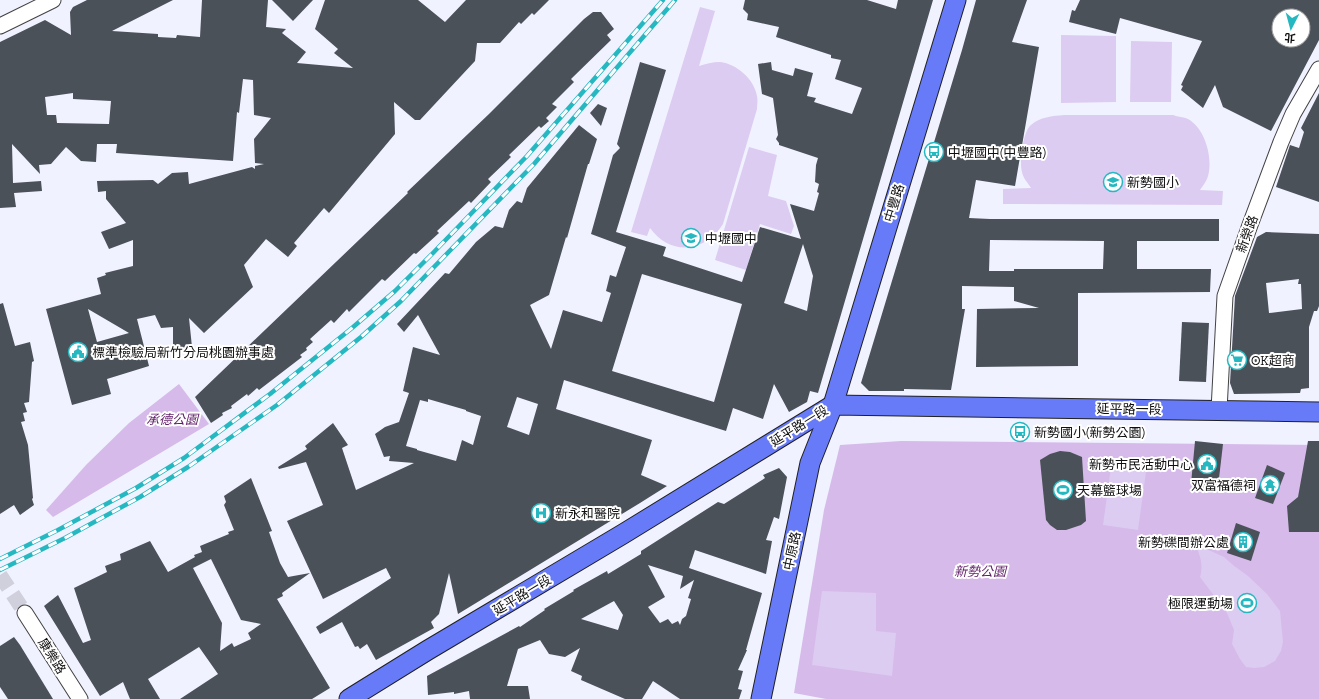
<svg xmlns="http://www.w3.org/2000/svg" width="1319" height="699" font-family="'Zilla Slab','Noto Sans TC',serif">
  <style>
    .green { fill: #d6baea }
    .pitch { fill: #dcccf1 }
    .building { fill: #4b5158; fill-rule: evenodd }
    .lines { fill: none; stroke-linecap: round; stroke-linejoin: round }
    .minor-tunnel { stroke: #cfd0db; stroke-width: 15; stroke-dasharray: 15 8; stroke-linecap: butt }
    .minor-casing { stroke: #424242; stroke-width: 17 }
    .major-casing { stroke: #202020; stroke-width: 21 }
    .minor { stroke: #fff; stroke-width: 15 }
    .major { stroke: #677bf9; stroke-width: 19 }
    .rail-casing { stroke: #25b8c1; stroke-width: 4.5 }
    .rail { stroke: #fff; stroke-width: 3; stroke-dasharray: 9; stroke-linecap: butt }
    .labels { text-anchor: middle; dominant-baseline: central; stroke-width: 4; stroke-linejoin: round; paint-order: stroke }
    .poi-label { font-size: 13px; fill: #0f0f0f; stroke: #fff; text-anchor: start }
    .street-label { font-size: 13px; fill: #0f0f0f; stroke: #fff }
    .park-label { font-size: 13px; font-style: italic; fill: #601e68; stroke: #fff }
  </style>
  <rect width="100%" height="100%" fill="#f1f2ff"/>
  <!-- green -->
  <g class="green">
    <polygon points="179,384 209,424 53,517 46,510 86,465 129,423"/>
    <polygon points="901,441 1319,445 1319,699 826,699 794,693 824,510 840,445"/>
  </g>
  <!-- pitch -->
  <g class="pitch">
    <path d="M700,7L715,11L699,66C706,64 712,62 720,62C737,64 754,79 757,96C758,100 757,105 757,109L723,224C705,253 670,256 650,228L647,236L631,232Z"/>
    <polygon points="1061,35 1116,36 1116,102 1061,103"/>
    <polygon points="1131,41 1172,42 1171,102 1130,102"/>
    <path d="M1064,115H1173C1178,117 1184,117 1188,119C1206,129 1214,161 1207,179C1205,183 1202,187 1200,190L1223,191L1222,205L1003,204V189L1031,188C1028,183 1023,178 1022,172C1019,162 1023,131 1031,125C1040,117 1052,116 1064,115Z"/>
    <polygon points="749,147 777,155 768,196 786,201 794,226 791,234 760,224 746,270 715,260"/>
    <polygon points="1111,467 1146,472 1138,530 1103,525"/>
    <path d="M1194,541L1202,547L1224,557L1233,565L1248,576L1267,594L1280,611L1283,642L1281,651L1275,661L1264,667L1254,668L1246,667L1240,659L1232,644L1234,630L1227,613L1200,577C1204,563 1199,553 1194,541Z"/>
    <polygon points="822,591 876,593 876,631 896,633 892,676 812,665"/>
  </g>
  <!-- building -->
  <g class="building">
    <path d="M87,0H173L112,31L158,34V37L176,38L177,35L200,37L202,0H268L266,27L286,29L282,33L306,52L297,63L353,68L334,53L338,49L315,29L325,0H418L445,22L466,0H549L534,15L532,13L521,24L519,22L500,43H477L475,61L420,120H415L394,102L395,134L329,213L324,208L294,243L297,246L288,257L266,239L244,265L253,287L204,333L189,318L192,347L173,349V327L161,328L155,315L137,319L149,366L107,379L111,394L72,405L46,309L101,294L97,278L106,275L105,273L133,266V240L109,249L101,232L126,223L106,199V191L98,192L97,181L153,180L158,184L172,173L188,172L189,184L252,167L255,169V166L264,164L255,163L254,139L271,118L254,115L253,80L243,79L239,113L237,112L233,161L116,153L117,144H97L96,162L81,161L66,147L51,164L39,165L40,174L12,144L13,183L41,181L42,191L14,193L16,207L0,208V42L45,20L71,35L70,12L73,7ZM73,93V99L111,101L109,124L57,123L56,115H47L45,97ZM88,309L129,333L97,342Z"/>
    <polygon points="272,0 313,0 293,21"/>
    <path d="M745,0H867L896,9L898,0H933L818,393L810,391L807,402L789,412L774,384L763,419L733,408L726,431L564,380L556,409L652,440L641,475L667,486L640,503L458,614L449,573L439,614L431,622L434,628L376,660L367,644L360,649L358,646L355,647L342,622L320,634L316,627L391,578L386,568L323,599L287,521L323,505L306,462L279,469L278,467L307,449L305,446L333,423L348,445L342,448L356,490L414,463L389,461L390,456L384,457L375,434L385,427L399,422L409,393L403,391L413,347L440,355L418,315L404,332L397,324L445,273L449,274L476,242L495,226L503,228L509,210L517,201L522,203L527,188L579,125L597,139L589,164H588L567,238L566,237L549,295L530,305L551,349L563,310L602,322L611,293L606,291L610,275L616,277L626,247L591,234L613,155L620,148L617,144L640,62L666,70L616,232L666,247L663,256L742,282L760,227L801,239L790,204L814,211L819,193L817,192L819,184L815,182L816,165L818,158L779,145V143L776,139L778,135L773,98L762,94L758,64L771,62L772,70L793,76L795,68L813,73L807,96L816,98L814,102L852,114L862,88L835,79L841,60L831,58V55L776,37L779,27L747,20L748,14L743,9ZM803,244L813,276L807,311L784,303ZM642,274L742,304L714,402L612,371ZM517,397L538,404L529,435L507,427ZM428,399L466,410V411L481,416L473,445L462,440L456,461L417,450V449L406,446L420,400L428,402Z"/>
    <path d="M976,0H1027L1012,42L1039,47L1015,186L976,180L969,218L990,219H1219V241H1137V269H1211L1210,292L1078,293V366L976,367L977,309L1039,308L1014,301V287L962,286V309H965L951,390L904,389V391H869L861,383L962,50ZM990,240L1104,241L1103,269H1014V271H989Z"/>
    <path d="M1080,0H1319V40L1271,131L1223,107L1215,85L1203,108L1181,90L1183,86L1181,85L1202,41L1120,18L1116,34L1069,22L1072,10L1075,11ZM1279,16H1303V40H1279Z"/>
    <polygon points="593,12 601,12 614,29 607,35 611,40 571,79 574,82 552,104 557,107 546,118 549,121 541,128 539,126 509,155 511,157 488,179 491,182 471,203 469,201 437,231 439,233 416,254 414,253 385,281 382,279 349,312 347,309 334,323 331,320 310,339 313,342 306,348 307,350 300,355 302,357 259,390 257,388 248,396 247,394 231,406 232,408 222,413 223,415 211,423 195,397 408,193 407,192 489,114 584,19"/>
    <polygon points="1319,93 1319,202 1276,187 1290,145 1299,148 1304,132 1301,128"/>
    <polygon points="598,104 607,108 601,126 590,113"/>
    <path d="M1266,232L1319,234V306L1317,311H1314L1309,327V388L1301,389L1300,393L1234,394L1230,383L1235,296L1257,237ZM1299,279L1298,284H1301L1302,309L1269,313L1266,283Z"/>
    <polygon points="3,303 15,346 30,342 34,361 32,362 29,402 24,403 27,412 23,413 25,421 21,422 28,445 33,498 32,499 34,505 20,515 14,505 0,514 0,304"/>
    <polygon points="1182,322 1209,323 1206,382 1179,381"/>
    <polygon points="1195,441 1223,444 1218,487 1191,484"/>
    <polygon points="1308,441 1319,441 1319,532 1289,532 1287,506 1298,497"/>
    <polygon points="1060,451 1070,452 1082,457 1086,521 1081,525 1066,530 1057,530 1050,525 1046,520 1040,460 1050,454"/>
    <polygon points="1267,465 1285,473 1273,504 1255,498"/>
    <path d="M779,468L787,477L779,519L774,517L766,540L772,541L766,574L695,550L689,568L762,593L746,650H747L738,670L743,671L738,689L742,690L739,699H680L653,681L642,699H625L581,680L582,676L571,671L580,648L565,657L549,654L540,640L518,649L507,686H528L530,699H470L469,691L454,694V692L428,695L427,676L519,626L520,627L545,610L544,609L574,591L573,590L607,571L608,574L641,554V551L718,502L724,504L765,478L763,475ZM648,565L683,576L680,589L694,580L688,598L691,599L686,616L682,619L680,625L678,621L672,624L668,619L660,623L648,607L665,597ZM614,601L623,615L618,630L581,619Z"/>
    <path d="M251,478L272,531L269,532L280,563L288,577L310,573L282,593L283,596L277,599L330,688L312,699H180L218,674L199,647L148,679L160,699H130L123,682L100,696L44,606L58,595L83,643L91,640L74,588L107,572L105,566L121,560L120,554L150,541L168,572L195,557L194,555L202,552L200,546L229,534L228,532L234,530L224,505L226,502L224,496ZM211,559L241,620L261,624L248,633L251,639L234,647L232,643L220,651L222,623L193,568Z"/>
    <polygon points="1236,523 1260,532 1251,561 1227,553"/>
    <polygon points="14,637 20,645 53,699 8,699 0,687 0,646"/>
  </g>
  <g class="lines">
    <!-- minor-tunnel -->
    <polyline class="minor-tunnel" points="0,575 25,613"/>
    <defs>
      <g id="minor">
        <polyline points="0,26 53,0"/>
        <polyline points="1219,410 1225,296 1250,225 1281,142 1293,114 1319,69"/>
        <polyline points="25,613 80,699"/>
      </g>
      <g id="major">
        <polyline points="349,699 428,650 623,534 833,405 1319,412"/>
        <polyline points="761,699 810,463 833,405 956,0"/>
      </g>
    </defs>
    <!-- minor casing -->
    <use href="#minor" class="minor-casing"/>
    <!-- major casing -->
    <use href="#major" class="major-casing"/>
    <!-- minor -->
    <use href="#minor" class="minor"/>
    <!-- major -->
    <use href="#major" class="major"/>
    <defs>
      <g id="rail">
        <polyline points="0,559 58,530 136,488 184,458 270,394 352,328 395,291 432,254 527,156 663,0"/>
        <polyline points="0,570 65,538 140,497 188,467 277,405 361,337 401,301 534,164 675,0"/>
      </g>
    </defs>
    <!-- rail casing -->
    <use href="#rail" class="rail-casing"/>
    <!-- rail -->
    <use href="#rail" class="rail"/>
  </g>
  <!-- icons -->
  <defs>
    <symbol id="bus-ring" viewBox="-11 -11 22 22"><circle r="9.5" fill="#fff" stroke="#25b8c1" stroke-width="1.5"/><path d="M-5-6H5V4H4V6H2V4H-2V6H-4V4H-5ZM-3.5-4V0h7V-4ZM-3.5 1.2v1.5H-2V1.2ZM2 1.2v1.5H3.5V1.2Z" fill="#25b8c1"/></symbol>
    <symbol id="school-ring" viewBox="-11 -11 22 22"><circle r="9.5" fill="#fff" stroke="#25b8c1" stroke-width="1.5"/><path d="M0-5L7-2L0 1L-7-2ZM-4 1L0 2.5L4 1V4Q0 6-4 4Z" fill="#25b8c1"/></symbol>
    <symbol id="civic-ring" viewBox="-11 -11 22 22"><circle r="9.5" fill="#fff" stroke="#25b8c1" stroke-width="1.5"/><path d="M-.6-6.5H3V-4.5H.6V-3L4-1V1h2V6H-6V1h2V-1L-.6-3ZM-1.2 2.5V6h2.4V2.5Z" fill="#25b8c1"/></symbol>
    <symbol id="supermarket-ring" viewBox="-11 -11 22 22"><circle r="9.5" fill="#fff" stroke="#25b8c1" stroke-width="1.5"/><path d="M-6-5.5h2.5l.6 2H6L4.5 2H-2.5L-4.4-4H-6ZM-1.5 3.2a1.3 1.3 0 1 0 .1 0ZM3 3.2a1.3 1.3 0 1 0 .1 0Z" fill="#25b8c1"/></symbol>
    <symbol id="temple-ring" viewBox="-11 -11 22 22"><circle r="9.5" fill="#fff" stroke="#25b8c1" stroke-width="1.5"/><path d="M0-6L5-2H3V0L6.5 2.5H4V6H1.5V3h-3V6H-4V2.5H-6.5L-3 0V-2H-5Z" fill="#25b8c1"/></symbol>
    <symbol id="stadium-ring" viewBox="-11 -11 22 22"><circle r="9.5" fill="#fff" stroke="#25b8c1" stroke-width="1.5"/><path d="M0-5a6.5 5 0 1 0 0 10a6.5 5 0 1 0 0-10ZM-3.5-1.8h7v3.6h-7Z" fill="#25b8c1"/></symbol>
    <symbol id="hospital-ring" viewBox="-11 -11 22 22"><circle r="9.5" fill="#fff" stroke="#25b8c1" stroke-width="1.5"/><path d="M-5-5h3v3.5h4V-5h3V5h-3V1.5h-4V5h-3Z" fill="#25b8c1"/></symbol>
    <symbol id="building-ring" viewBox="-11 -11 22 22"><circle r="9.5" fill="#fff" stroke="#25b8c1" stroke-width="1.5"/><path d="M-4-6H4V6H1V3H-1V6H-4ZM-2.5-4.3h1.7v1.8h-1.7ZM.8-4.3h1.7v1.8H.8ZM-2.5-1h1.7V.8h-1.7ZM.8-1h1.7V.8H.8Z" fill="#25b8c1"/></symbol>
  </defs>
  <g fill-rule="evenodd">
    <use href="#bus-ring" x="923" y="141" width="22" height="22"/>
    <use href="#school-ring" x="1102" y="171" width="22" height="22"/>
    <use href="#school-ring" x="680" y="227" width="22" height="22"/>
    <use href="#civic-ring" x="67" y="341" width="22" height="22"/>
    <use href="#supermarket-ring" x="1226" y="349" width="22" height="22"/>
    <use href="#bus-ring" x="1009" y="421" width="22" height="22"/>
    <use href="#civic-ring" x="1196" y="453" width="22" height="22"/>
    <use href="#temple-ring" x="1259" y="474" width="22" height="22"/>
    <use href="#stadium-ring" x="1052" y="479" width="22" height="22"/>
    <use href="#hospital-ring" x="530" y="502" width="22" height="22"/>
    <use href="#building-ring" x="1232" y="531" width="22" height="22"/>
    <use href="#stadium-ring" x="1236" y="592" width="22" height="22"/>
  </g>
  <g class="labels">
    <!-- poi labels -->
    <g class="poi-label">
      <text x="948" y="152">中壢國中(中豐路)</text>
      <text x="1127" y="182">新勢國小</text>
      <text x="705" y="238">中壢國中</text>
      <text x="92" y="352">標準檢驗局新竹分局桃園辦事處</text>
      <text x="1251" y="360">OK超商</text>
      <text x="1034" y="432">新勢國小(新勢公園)</text>
      <text x="1193" y="464" text-anchor="end">新勢市民活動中心</text>
      <text x="1256" y="485" text-anchor="end">双富福德祠</text>
      <text x="1077" y="490">天幕籃球場</text>
      <text x="555" y="513">新永和醫院</text>
      <text x="1229" y="542" text-anchor="end">新勢礫間辦公處</text>
      <text x="1233" y="603" text-anchor="end">極限運動場</text>
    </g>
    <!-- street labels -->
    <g class="street-label">
      <text transform="translate(894 203) rotate(-73)">中豐路</text>
      <text transform="translate(1247 234) rotate(-70)">新榮路</text>
      <text transform="translate(1129 409) rotate(1)">延平路一段</text>
      <text transform="translate(799 426) rotate(-32)">延平路一段</text>
      <text transform="translate(792 551) rotate(-78)">中原路</text>
      <text transform="translate(522 595) rotate(-31)">延平路一段</text>
      <text transform="translate(52 656) rotate(58)">康樂路</text>
    </g>
    <!-- park labels -->
    <g class="park-label">
      <text x="172" y="419">承德公園</text>
      <text x="980" y="571">新勢公園</text>
    </g>
  </g>
  <!-- north arrow -->
  <g transform="translate(1291 28) rotate(186)"><circle r="19" fill="#ffffff" stroke="#9f9f9f"/>
  <path d="M0-3L7 15L0 10L-7 15Z" fill="#25b8c1"/>
  <text y="-6" font-size="11" font-weight="bold" text-anchor="middle" fill="#0f0f0f">北</text>
  </g>
</svg>
